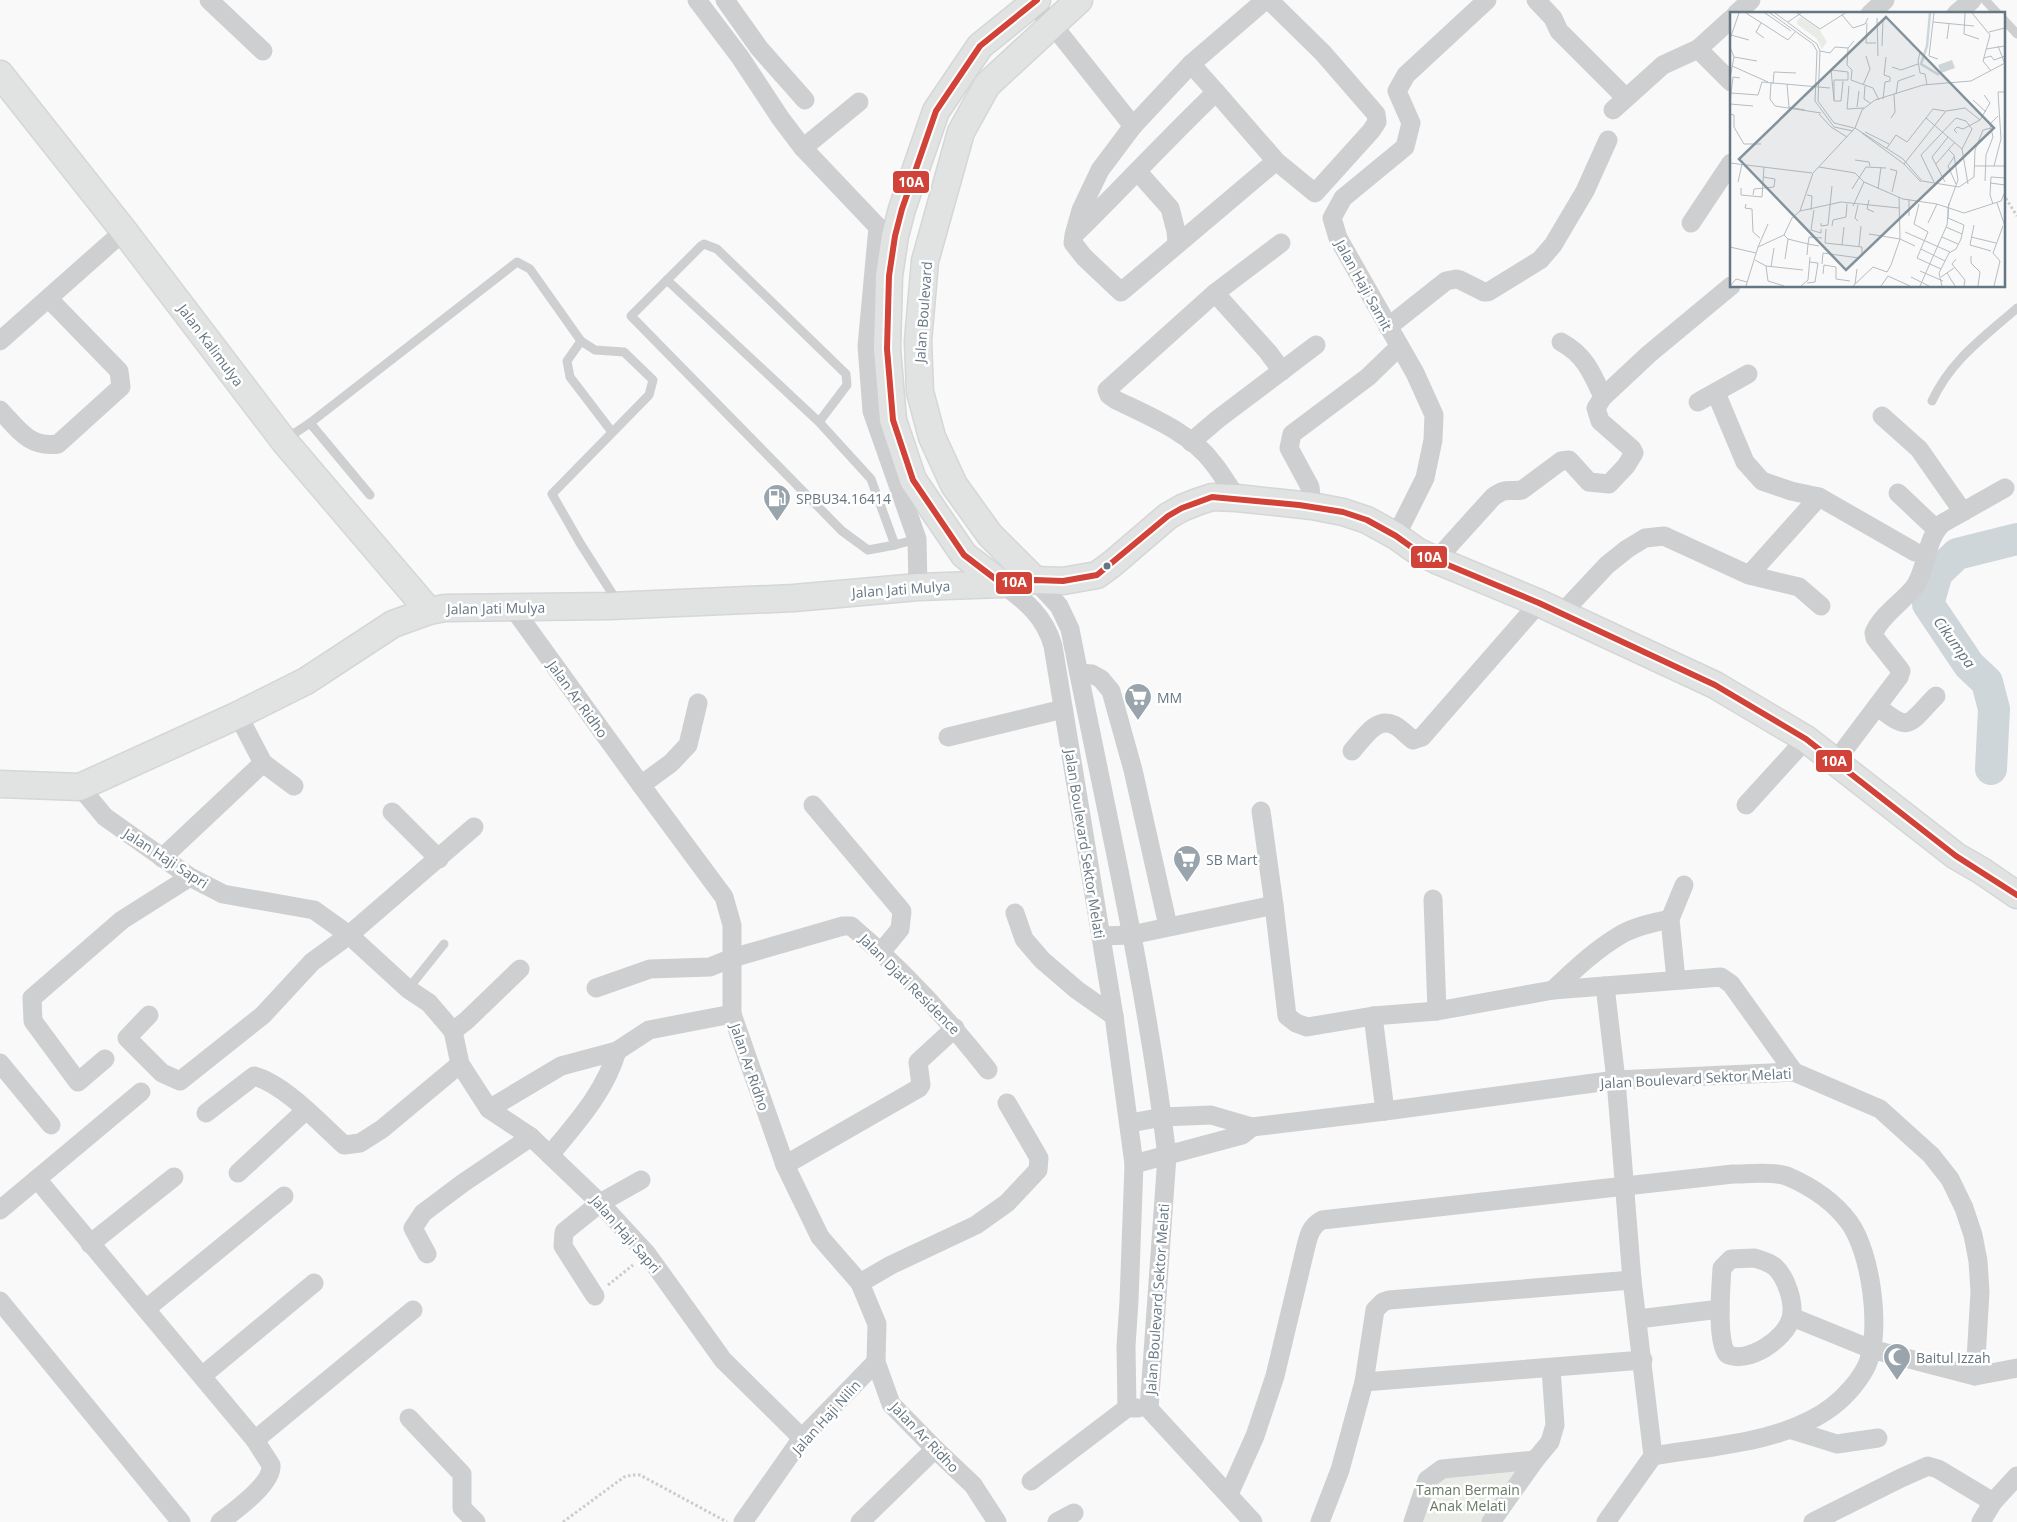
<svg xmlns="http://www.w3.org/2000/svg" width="2017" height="1522" font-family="'Open Sans',sans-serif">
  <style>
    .green { fill: #e8ebe6 }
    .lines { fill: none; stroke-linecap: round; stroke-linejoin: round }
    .river { stroke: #ced6d9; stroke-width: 32 }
    .secondary-casing { stroke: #d5d6d7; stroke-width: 29 }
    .path { stroke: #cbcccd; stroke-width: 3; stroke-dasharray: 2.5 2.5; stroke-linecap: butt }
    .lane { stroke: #cecfd0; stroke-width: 9 }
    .street { stroke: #cecfd0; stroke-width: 19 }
    .secondary { stroke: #e1e2e2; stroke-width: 26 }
    .bus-1-casing { stroke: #fff; stroke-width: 10 }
    .bus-1 { stroke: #d14338; stroke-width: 6 }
    .bus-dot { fill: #657683; stroke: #fff; stroke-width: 2 }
    .labels { text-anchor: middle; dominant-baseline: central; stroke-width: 5; stroke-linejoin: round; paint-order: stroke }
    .street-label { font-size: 14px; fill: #657683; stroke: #fff }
    .poi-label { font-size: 14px; fill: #657683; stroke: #fff; text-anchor: start }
    .park-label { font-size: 14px; fill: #687a64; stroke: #fff }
    .water-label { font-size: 15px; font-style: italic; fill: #60757c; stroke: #fff }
    .inset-river { fill: none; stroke: #ced6d9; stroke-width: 2.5 }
    .inset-road { fill: none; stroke: #b5bdc3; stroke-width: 1 }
    .view { fill: #84929c; fill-opacity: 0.15; stroke: #84929c; stroke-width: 2.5 }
    .inset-edge { fill: none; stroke: #657683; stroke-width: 2.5 }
    .line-badge { stroke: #fff; stroke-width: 2 }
    .badge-label { font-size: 14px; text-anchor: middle; font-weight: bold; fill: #fff }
  </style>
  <rect width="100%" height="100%" fill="#f9f9f9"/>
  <!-- green -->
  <polygon class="green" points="1524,1465 1485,1522 1419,1522 1432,1485 1444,1475"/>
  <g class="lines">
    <!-- river -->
    <polyline class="river" points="1991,769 1994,709 1987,682 1969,665 1928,604 1937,573 1957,554 2017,539"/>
    <defs>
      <g id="secondary">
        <polyline points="0,74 124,231 284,441 429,611"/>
        <polyline points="1035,580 990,535 954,485 932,437 920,392 918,341 925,261 961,132 987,85 1079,0"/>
        <polyline points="1002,584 964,555 913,480 893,420 887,349 889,276 895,236 902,209 936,111 980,46 1037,0"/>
        <polyline points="0,784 80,787 238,715 306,681 393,624 429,611 445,608 610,606 794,598 918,587 1002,584 1035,580 1063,581 1097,575 1112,564 1168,516 1182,508 1197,502 1212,497 1237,498 1312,506 1343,512 1367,520 1396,536 1417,551 1436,560 1539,603 1715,685 1806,739 1956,856 1982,871 2017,895"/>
      </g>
    </defs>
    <!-- secondary casing -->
    <use href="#secondary" class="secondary-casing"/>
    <!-- path -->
    <g class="path">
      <polyline points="2003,194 2017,216"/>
      <polyline points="608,1285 633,1265"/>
      <polyline points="563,1522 624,1477 632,1475 640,1475 727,1522"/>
    </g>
    <!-- lane -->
    <g class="lane">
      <polyline points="1985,0 1998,14"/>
      <polyline points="2003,19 2017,34"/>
      <polyline points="667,280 631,316 842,531 868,550 895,545 917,539"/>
      <polyline points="581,341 567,361 570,377 612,432"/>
      <path d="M1932,401C1951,360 1983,338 2017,308"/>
      <polyline points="819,422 847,385 846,374 717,249 704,244 701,246 667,280 819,422 871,479 895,545"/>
      <polyline points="310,423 370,495"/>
      <polyline points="286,439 310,423 517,262 530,269 581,341 595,350 624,352 653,380 649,395 552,494 580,543 617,601"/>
      <polyline points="408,989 444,944"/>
    </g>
    <!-- street -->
    <g class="street">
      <polyline points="209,0 263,51"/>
      <polyline points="697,0 740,57 781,119 803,148 878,227 887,232"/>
      <polyline points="725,0 759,48 805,100"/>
      <polyline points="1029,0 1052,24 1133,126"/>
      <polyline points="1536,0 1553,18 1559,31 1625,97"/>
      <polyline points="1736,14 1751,0"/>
      <polyline points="1870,14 1885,0"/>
      <polyline points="1956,14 1972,0"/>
      <polyline points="1731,19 1698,49 1731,82"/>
      <polyline points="1191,64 1216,92"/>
      <polyline points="1613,110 1663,65 1698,49"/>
      <polyline points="803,148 859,102"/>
      <polyline points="1138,172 1170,208 1176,231 1177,244"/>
      <polyline points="1691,223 1731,163"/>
      <polyline points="878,227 867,346 872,411 917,539 918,587"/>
      <path d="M1074,235L1081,210L1100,170L1133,126L1191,64L1263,2H1271L1323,53L1376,114L1377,122L1371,131L1315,193L1276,161L1216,92C1167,139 1122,188 1074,235L1073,243L1084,257L1121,292L1276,161"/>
      <polyline points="1215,293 1268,352 1282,371"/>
      <polyline points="1388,327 1446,281 1456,279 1460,280 1484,292 1488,292 1540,260 1553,245 1585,191 1608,140"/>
      <polyline points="0,341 124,231"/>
      <path d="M1561,342C1585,355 1592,373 1603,397"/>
      <polyline points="1716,393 1745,462 1762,481 1791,491 1819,497 1915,552"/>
      <polyline points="1698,402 1748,374"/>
      <path d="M0,410C18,429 29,448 58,444L121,387L119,371L49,299"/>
      <polyline points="1882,416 1919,449 1963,512"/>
      <polyline points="1191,442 1218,419 1316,345"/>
      <polyline points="1898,493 1936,529"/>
      <path d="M1237,498C1229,487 1222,474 1213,463C1191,433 1149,416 1116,400L1109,395L1107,390L1215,293L1281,243"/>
      <polyline points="1312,506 1310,487 1289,448 1292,434 1368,377 1399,347"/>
      <polyline points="1396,536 1425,478 1433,440 1434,415 1415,373 1338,238 1332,218 1343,198 1405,147 1411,123 1397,91 1406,75 1487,0"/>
      <path d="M1436,560L1493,497C1507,487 1508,492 1522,490L1561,461L1569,460L1589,482L1609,484L1626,466L1634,453L1632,449L1600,421L1596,408L1603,397L1649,354L1731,286"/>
      <polyline points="1749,575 1819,497"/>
      <path d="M1035,580L1059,606L1070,629C1104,804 1146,979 1167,1156L1149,1409L1253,1522"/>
      <path d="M1002,584C1026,601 1045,617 1053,646L1114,1016L1134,1164L1129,1301L1126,1346L1127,1408"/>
      <polyline points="513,608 641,785 724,897 732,925 732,1014 785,1165 820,1237 860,1283 877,1324 876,1362 891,1404 935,1449 973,1485 997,1522"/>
      <polyline points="1562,613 1607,565 1627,549 1645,538 1664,536 1749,575 1799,587 1821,606"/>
      <polyline points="1079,673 1092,674 1101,679 1111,691 1133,770 1168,926"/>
      <path d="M1877,706C1911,734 1908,724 1936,696"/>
      <polyline points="948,737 1063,709"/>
      <path d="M1352,751C1363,739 1376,716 1394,725C1401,728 1407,736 1413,740L1422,737L1539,603"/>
      <path d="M1835,762L1899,677L1901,671L1898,667L1875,638L1874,633C1880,616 1904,601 1915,586C1928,566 1925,539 1943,523L2005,488"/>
      <polyline points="263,763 294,786"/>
      <polyline points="641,785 671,763 688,745 698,703"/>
      <polyline points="80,787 105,817 190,877 223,894 314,910 349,935 408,989 429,1003 453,1031 460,1064 489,1109 531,1137 600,1203 647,1254 723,1360 802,1438"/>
      <polyline points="813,805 902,911 900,929 882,951"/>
      <polyline points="1746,805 1806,739"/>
      <polyline points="1261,811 1274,905"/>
      <polyline points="392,812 439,859"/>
      <polyline points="162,858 263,763 238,715"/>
      <polyline points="1433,899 1437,1011"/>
      <polyline points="1015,913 1024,939 1042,960 1077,990 1114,1016"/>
      <polyline points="1101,936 1131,935 1274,905 1287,1016 1296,1023 1307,1027 1373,1016 1437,1011 1553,990 1721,977 1731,984 1794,1072"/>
      <polyline points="1676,980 1670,919 1684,885"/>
      <polyline points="1605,986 1616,1080 1632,1280 1653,1456 1606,1522"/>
      <path d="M596,988L650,969L710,967L732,958L843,926H851C902,969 947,1018 988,1070"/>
      <path d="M1553,990C1574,970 1596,949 1622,934C1636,926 1653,923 1670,919"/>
      <polyline points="149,1015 127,1038 162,1073 180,1081 263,1015 312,962 349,935 474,827"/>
      <polyline points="1373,1016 1385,1111"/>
      <polyline points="453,1031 466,1021 520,969"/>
      <polyline points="105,1059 78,1082 33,1021 32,998 122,920 190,877"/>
      <polyline points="0,1063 51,1125"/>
      <path d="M141,1092L37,1179L255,1440L271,1465C273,1484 234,1511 220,1522"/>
      <polyline points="489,1109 561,1066 617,1051 649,1030 732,1014"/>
      <path d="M206,1113L254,1076C284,1084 320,1123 344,1145L360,1143L382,1129L460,1064"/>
      <polyline points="1130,1123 1163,1117 1211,1115 1252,1127 1385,1111 1616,1080 1794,1072 1880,1109 1931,1155 1950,1179 1964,1208 1973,1235 1978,1261 1980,1292 1975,1376"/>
      <path d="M550,1155C576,1123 605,1092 617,1051"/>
      <polyline points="1134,1164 1242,1135 1252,1127"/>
      <polyline points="785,1165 919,1088 921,1085 918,1062 955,1028"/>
      <polyline points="238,1173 306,1110"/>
      <polyline points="0,1210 37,1179"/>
      <polyline points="90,1244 174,1177"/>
      <polyline points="427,1254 413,1228 423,1213 463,1183 531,1137"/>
      <path d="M1754,1258C1761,1260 1769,1262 1775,1267C1786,1277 1795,1303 1791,1318C1786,1339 1747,1365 1727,1354C1716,1339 1721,1288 1722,1268L1731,1259Z"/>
      <polyline points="860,1283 891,1265 976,1225 1007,1203 1038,1170 1039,1158 1007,1103"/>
      <polyline points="595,1296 563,1246 564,1232 600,1203 641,1180"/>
      <polyline points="0,1301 181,1522"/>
      <polyline points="146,1309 284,1196"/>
      <polyline points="1792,1317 1871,1349 1975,1376 2017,1368"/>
      <polyline points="1638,1319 1720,1309"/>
      <polyline points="202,1376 314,1283"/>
      <polyline points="1364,1382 1643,1360"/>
      <polyline points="409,1418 462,1474 462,1508 476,1522"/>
      <polyline points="1792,1430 1837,1444 1878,1438"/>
      <polyline points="255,1440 413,1310"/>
      <polyline points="1031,1481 1127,1408 1138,1408"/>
      <path d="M1229,1494L1255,1436L1275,1376L1306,1246C1309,1234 1311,1226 1322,1220L1733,1174C1748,1174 1776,1171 1789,1177C1812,1187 1834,1202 1849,1222C1871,1252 1882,1331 1867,1365C1860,1380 1846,1396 1833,1406C1785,1443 1712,1446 1653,1456"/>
      <polyline points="743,1522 802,1438 876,1362"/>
      <polyline points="860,1522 935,1449"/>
      <polyline points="1057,1522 1074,1513"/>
      <polyline points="1320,1522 1340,1470 1364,1382 1375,1310 1383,1302 1389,1300 1632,1280"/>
      <polyline points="1413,1522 1427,1480 1442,1469 1535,1460"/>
      <polyline points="1491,1522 1535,1460 1550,1442 1555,1425 1551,1369"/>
      <polyline points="1813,1522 1901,1478 1928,1466 1938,1469 1993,1502"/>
      <polyline points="1981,1522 1993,1502 2017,1476"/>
    </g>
    <!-- secondary -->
    <use href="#secondary" class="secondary"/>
    <defs>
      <polyline id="bus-1" points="1037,0 980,46 936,111 902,209 895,236 889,276 887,349 893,420 913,480 964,555 1002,584 1035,580 1063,581 1097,575 1168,516 1182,508 1212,497 1299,505 1343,512 1367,520 1396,536 1417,551 1436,560 1539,603 1715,685 1806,739 1956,856 2017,895"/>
    </defs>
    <!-- bus-1 casing -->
    <use href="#bus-1" class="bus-1-casing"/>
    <!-- bus-1 -->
    <use href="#bus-1" class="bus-1"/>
  </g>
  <!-- icons -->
  <defs>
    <symbol id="fuel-pin" viewBox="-11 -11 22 30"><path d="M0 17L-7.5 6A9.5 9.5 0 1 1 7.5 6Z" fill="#99a4ac" stroke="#fff"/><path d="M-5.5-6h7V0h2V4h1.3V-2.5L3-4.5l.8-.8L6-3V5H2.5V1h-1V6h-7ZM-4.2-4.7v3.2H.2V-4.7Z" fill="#fff"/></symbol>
    <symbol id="supermarket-pin" viewBox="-11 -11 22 30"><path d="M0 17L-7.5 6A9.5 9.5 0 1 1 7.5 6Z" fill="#99a4ac" stroke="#fff"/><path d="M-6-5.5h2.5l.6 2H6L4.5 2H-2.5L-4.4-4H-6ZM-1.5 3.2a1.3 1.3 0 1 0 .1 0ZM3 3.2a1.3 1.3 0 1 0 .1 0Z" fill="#fff"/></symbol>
    <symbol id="mosque-pin" viewBox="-11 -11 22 30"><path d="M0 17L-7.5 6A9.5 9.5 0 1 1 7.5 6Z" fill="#99a4ac" stroke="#fff"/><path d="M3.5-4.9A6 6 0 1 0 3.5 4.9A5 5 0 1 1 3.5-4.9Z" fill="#fff"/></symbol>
  </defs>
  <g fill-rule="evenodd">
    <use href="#fuel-pin" x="761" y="482" width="32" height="43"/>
    <use href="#supermarket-pin" x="1122" y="681" width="32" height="43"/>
    <use href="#supermarket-pin" x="1171" y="843" width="32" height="43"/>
    <use href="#mosque-pin" x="1881" y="1341" width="32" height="43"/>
  </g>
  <!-- markers -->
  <circle class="bus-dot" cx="1107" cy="566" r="4.5"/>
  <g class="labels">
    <!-- street labels -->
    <g class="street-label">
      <text transform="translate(1364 285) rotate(61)">Jalan Haji Samit</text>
      <text transform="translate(923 312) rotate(-86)">Jalan Boulevard</text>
      <text transform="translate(211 345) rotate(53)">Jalan Kalimulya</text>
      <text transform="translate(901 589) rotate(-4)">Jalan Jati Mulya</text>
      <text transform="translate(496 608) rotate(-1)">Jalan Jati Mulya</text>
      <text transform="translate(578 699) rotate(54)">Jalan Ar Ridho</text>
      <text transform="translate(1085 844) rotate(81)">Jalan Boulevard Sektor Melati</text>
      <text transform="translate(166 858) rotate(33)">Jalan Haji Sapri</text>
      <text transform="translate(910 984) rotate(45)">Jalan Djati Residence</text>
      <text transform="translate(750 1067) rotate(71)">Jalan Ar Ridho</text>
      <text transform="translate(1696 1078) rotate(-3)">Jalan Boulevard Sektor Melati</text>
      <text transform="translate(626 1234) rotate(49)">Jalan Haji Sapri</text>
      <text transform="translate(1157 1299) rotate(-86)">Jalan Boulevard Sektor Melati</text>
      <text transform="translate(826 1417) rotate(-48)">Jalan Haji Nilin</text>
      <text transform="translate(925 1437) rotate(46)">Jalan Ar Ridho</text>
    </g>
    <!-- poi labels -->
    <g class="poi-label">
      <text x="796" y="498">SPBU34.16414</text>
      <text x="1157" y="697">MM</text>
      <text x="1206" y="859">SB Mart</text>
      <text x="1916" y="1357">Baitul Izzah</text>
    </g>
    <!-- park labels -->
    <g class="park-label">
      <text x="1468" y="1489">Taman Bermain<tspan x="1468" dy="16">Anak Melati</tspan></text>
    </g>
    <!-- water labels -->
    <g class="water-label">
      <text transform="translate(1955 642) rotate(54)">Cikumpa</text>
    </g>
  </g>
  <!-- overview -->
  <g transform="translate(1730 12)">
    <rect width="275" height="275" fill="#f9f9f9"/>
    <path d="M71,5L89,17L97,30L92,37L87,27L67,12V8Z" fill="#e8ebe6"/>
    <path d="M222,48L225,56L211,61L208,53Z" fill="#ced6d9"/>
    <path class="inset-river" d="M200,1L197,34L191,52L209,63"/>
    <path class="inset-road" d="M16,1L58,28L66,19M35,1L61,19M40,1L83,32L87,39L85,89L104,115L123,119M45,1L87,32L90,39L88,89L104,111L124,116M67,1L90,17L112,3M115,1L112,3L123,16L135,12L138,6M204,1L199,44L208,47M235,1L234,22L249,27M242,1L260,23L253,49L261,59M147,6L148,44M58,10L71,1M203,10L244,14M31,11L26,20L34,26M137,11L136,31H146M259,20L275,16M1,23L19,28M0,27L9,1M217,27L219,12M124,29L118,36L117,53L122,58L121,68L143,76L149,88M152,34L153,7M268,34L275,52M0,35L4,45L0,66M256,37L275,34M90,39L100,41L105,35L118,36M190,41L188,49L190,61L195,62L197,73M4,45L27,49M254,46L261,44L264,48L275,44M2,54L38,70M162,55L171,58L188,52M41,71L40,87L45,94L91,101M43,72L44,60L66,61M57,72L59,95M133,73L140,57L136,44M119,74L117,97L134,96M135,74L134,87L140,91M1,81L3,65L10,66M166,82L168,69L185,63M153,87L155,70L160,69V65L154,63L156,45M104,88L101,58L118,60V68H104V89H111L113,69M243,88L256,100M0,92L23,94M0,95L1,81L28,83L32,70L100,76M58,95L75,98M127,95L129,79M0,102L4,103V115L14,132H31M89,102L101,115L117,125M161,106L165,100L164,82M196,106L232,137L238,172M261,116L253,118L245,138L244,165L229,175L192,169L173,147L125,116L132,98L145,88L193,73L241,69L275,51M135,120L159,132M132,121L174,152L191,170M227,121L224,118L227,115L233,117L250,108L260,91L254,83M157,136L166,123L177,130L203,97L215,99M224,145L218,154L226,172M125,148L139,150L140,154M0,151L82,161M174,152L216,99L235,96L250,108M206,152L225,130M245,154H275M264,154L271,127L268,80H275M89,155L125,161L134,170L173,187L207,192L234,201L271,189L275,180M160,157L167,159L162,180M255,169L256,143L263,125L260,112L268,104M8,170L12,152M204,170L191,143L226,106L236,109L242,117L232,137M215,170L202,145L218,125M260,171L275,173M11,176V183L32,185L34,155M122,177L136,155L156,156M148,177L151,155M23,183L24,177L44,175L45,167L33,165M77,183L82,184L81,198M139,188L137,197L144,200M267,191L275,214M16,192L15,196L22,197L23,220L30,226M189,192L184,212L198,220L187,246L211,257M263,192L260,183L261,165L275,166M128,193L125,206L128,209M123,194L134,170M84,198L81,218L91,221V217M70,199L111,190L169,196M179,204V187M218,207V195L228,168L224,143L219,138M91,211V214L98,213L102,174M198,211L207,192M244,213L240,233L261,239M102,214L103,208L116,205L117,192M216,215L232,222M175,220L220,240M139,222L170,227L185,234M54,223L58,227L78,232L79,225L92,226M212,225L228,232M241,225L266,231M112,233L114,215M129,234L131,214M0,235L26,241M28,235L38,212M191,237L215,249M77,243L78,232L89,234M241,244V251L250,260L248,274M55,247L58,227M226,247L222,252L235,268L234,274M25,248L36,254L38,269L54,274M92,252L93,241L129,246L132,243V235L95,231L96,217M36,254L73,258M41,255L44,236M190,259L213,269M217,261L225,274M93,262L94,253L106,255V267L120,269M181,265L199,274M211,265L224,256M77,271L85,270L88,251L79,250M125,272L127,257M1,273L6,267L17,270M16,274L28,235L54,223L62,206L70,199L83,161L125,116M71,274L78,268L80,245M123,274L143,255L157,260L161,253L170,227L169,185M151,274L158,264L180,274M190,274L217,213L219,191M212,274L209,261L219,241L226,237L231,227L234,213L218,206M264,274L270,249L263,241L273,214"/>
    <path class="view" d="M156,5L264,116L116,258L9,147Z"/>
    <rect width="275" height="275" class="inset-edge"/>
  </g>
  <g class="line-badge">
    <rect x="892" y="170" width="38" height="24" rx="5" fill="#d14338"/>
    <rect x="1410" y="545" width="38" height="24" rx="5" fill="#d14338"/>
    <rect x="995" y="571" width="38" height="24" rx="5" fill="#d14338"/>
    <rect x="1815" y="749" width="38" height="24" rx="5" fill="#d14338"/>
  </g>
  <g class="badge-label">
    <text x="911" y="187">10A</text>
    <text x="1429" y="562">10A</text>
    <text x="1014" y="587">10A</text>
    <text x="1834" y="766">10A</text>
  </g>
</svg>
